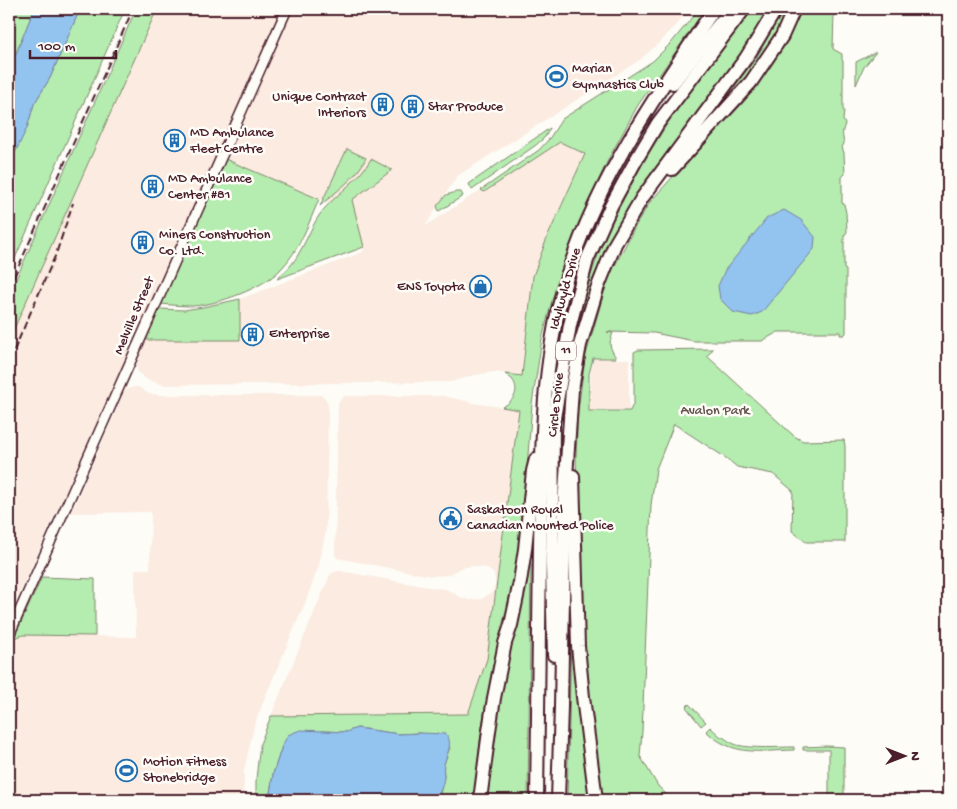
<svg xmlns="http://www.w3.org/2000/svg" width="957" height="809" font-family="'Gochi Hand',sans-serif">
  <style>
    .built { fill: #fbebe0 }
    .green { fill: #b5ecaf; stroke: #80866d }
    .water { fill: #93c3ef; stroke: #7681a1 }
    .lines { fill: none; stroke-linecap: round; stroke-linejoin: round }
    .minor-casing { stroke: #4a1f2b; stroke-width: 12 }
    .highway-casing { stroke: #4a1f2b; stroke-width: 16 }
    .minor { stroke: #fdfcf7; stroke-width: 9 }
    .highway { stroke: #fdfcf7; stroke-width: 12 }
    .rail { stroke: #4a1f2b; stroke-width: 2; stroke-dasharray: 8 4; stroke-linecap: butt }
    .labels { text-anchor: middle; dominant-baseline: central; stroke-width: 5; stroke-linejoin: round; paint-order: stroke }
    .shield { fill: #fdfcf7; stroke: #806168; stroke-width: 1 }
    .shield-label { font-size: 12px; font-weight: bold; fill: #4a1f2b }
    .poi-label { font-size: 14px; fill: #4a1f2b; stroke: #fdfcf7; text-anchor: start }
    .street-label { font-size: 14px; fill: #4a1f2b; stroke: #fdfcf7 }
    .park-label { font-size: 14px; fill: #65524c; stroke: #fdfcf7 }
  </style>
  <rect width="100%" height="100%" fill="#fdfcf7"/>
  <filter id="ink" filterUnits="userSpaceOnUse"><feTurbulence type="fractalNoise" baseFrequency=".02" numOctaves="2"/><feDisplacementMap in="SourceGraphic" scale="10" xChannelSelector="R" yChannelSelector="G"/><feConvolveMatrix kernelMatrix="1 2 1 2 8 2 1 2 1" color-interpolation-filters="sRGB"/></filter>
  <g filter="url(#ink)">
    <!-- built -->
    <g class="built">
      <polygon points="157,9 690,9 660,42 641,59 457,176 425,226 481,190 484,192 560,142 585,154 547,238 533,276 522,376 495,372 474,375 450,382 164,385 146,379 138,372 136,365 146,340 240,340 240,299 363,252 364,246 333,206 319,199 217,156 148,310 9,617 9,340"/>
      <polygon points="594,359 629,359 629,410 590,410 591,369"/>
      <polygon points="134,387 139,387 149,394 159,395 321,395 325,398 328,404 326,529 319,565 305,603 265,697 254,726 244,771 243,800 9,800 9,653 14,638 23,635 136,637 135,569 150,569 151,512 71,513 125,390"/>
      <polygon points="345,396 444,396 478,404 519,409 487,659 468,714 271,716 330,575 334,572 340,571 434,588 446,589 462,598 470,600 482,599 492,592 496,583 494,574 487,568 472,566 460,568 448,575 432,576 337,558 335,554 338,404 341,399"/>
    </g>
    <!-- green -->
    <g class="green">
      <polygon points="9,9 34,9 9,71"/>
      <polygon points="80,9 125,9 9,272 9,153 10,153 27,128 34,104 50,78"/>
      <polygon points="136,9 157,9 9,340 9,295"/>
      <path d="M699,9H706L638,105L609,158L578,224L557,282L542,339L532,404L524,506L517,564L492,669L481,732L474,800H435L440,794L444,776L443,767L450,747L420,733L399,734L357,728L346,732L322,731L282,746L273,774L269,800H256V779L260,744L271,716L468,714L487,659L519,410L502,407C513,402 521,391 512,379C510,377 507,376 505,374L522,376L533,276L547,238L585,154L560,142L484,192L481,190L539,150L549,139L562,119L653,61L672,42Z"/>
      <path d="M752,9H769L756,33L649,179L612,237L593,279L570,348C582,301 596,252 619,208C638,170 661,132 685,97C706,67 730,38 752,9Z"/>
      <polygon points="784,9 789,9 761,60 751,76 693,142 756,58"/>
      <path d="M797,9H834V11L830,14L834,12L833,49L842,54V60L843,61V109L844,111L843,120L845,124C841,134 843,136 844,144L842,147L844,153L845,174L842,177V203L844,204L846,213L847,232L844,236V269L846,270V333L844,335H840V332H778L762,341H694L654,333L607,332L613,333C608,345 610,347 616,358H593L589,374V411H630L634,402V352L638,350L713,349L707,356L794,436L803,441L844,440L845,446V542H806L792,531L793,491L773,474L737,467L726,458L674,424L656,469L651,505L642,732L640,756L658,786L672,800H599L584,661L576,457L578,411L585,358L608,279L636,225L650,202L687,161L740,106L761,79Z"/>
      <polygon points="876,52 864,67 856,85 856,62"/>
      <polygon points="550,128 545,137 536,145 472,190 469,184"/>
      <path d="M347,149L366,158C357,178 336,191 320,206Z"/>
      <path d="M225,159L319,199C309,223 299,251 280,270C263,288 217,305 192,306C182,306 171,305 161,304Z"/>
      <path d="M371,159L392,170L352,200L364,247L277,279C286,271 294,263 299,253C308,238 313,222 324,209C339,192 359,180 371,159Z"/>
      <polygon points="456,192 461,192 463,196 439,211 437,206 446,195"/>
      <polygon points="240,299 240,340 146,340 159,309 184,310 203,307"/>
      <polygon points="529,564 531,564 528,800 486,800 499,706 508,659 520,610"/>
      <polygon points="42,577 95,579 95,636 23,635 14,638"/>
      <polygon points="571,639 576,686 593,800 567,800"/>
      <polygon points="689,704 706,722 701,726 686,707"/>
      <path d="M710,727L721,737H723C727,740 731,743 737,745C753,749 778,747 794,747V750C759,751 733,757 706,731Z"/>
      <polygon points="827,746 844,747 844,800 829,800 829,750 803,750 803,747"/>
    </g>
    <!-- water -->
    <g class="water">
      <polygon points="34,9 80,9 50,78 34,104 27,128 16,151 10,153 9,71"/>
      <polygon points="784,210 801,220 815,237 814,249 762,312 752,316 733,312 720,299 718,286 725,270 767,218"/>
      <path d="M357,728L399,734L420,733L446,734C454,744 446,755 444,765C443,769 444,773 444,777C443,786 440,793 435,800H414L407,797L404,800H269L273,774L282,746L288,735L300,730L346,732Z"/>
    </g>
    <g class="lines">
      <defs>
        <polyline id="minor" points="9,635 287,9"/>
        <g id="highway">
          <polyline points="673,83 731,9"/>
          <polyline points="672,169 751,82 782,36 794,9"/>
          <polyline points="573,476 578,646 583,697 596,800"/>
          <polyline points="554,655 552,564 553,424 570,325 587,260 611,206 636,160 658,123 744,9"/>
          <polyline points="480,800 489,731 494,698 505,643 511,625 520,582 525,549 533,471 536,459"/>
          <path d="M537,800C538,715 539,630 540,545C542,452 540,358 570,267C600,175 660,89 714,9"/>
          <polyline points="558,800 561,707 565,492 572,389 580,345 597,289 615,244 642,198 746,58 758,39 776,9"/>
        </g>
      </defs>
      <!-- minor casing -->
      <use href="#minor" class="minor-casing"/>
      <!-- highway casing -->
      <use href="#highway" class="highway-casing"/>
      <!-- minor -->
      <use href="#minor" class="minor"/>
      <!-- highway -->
      <use href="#highway" class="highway"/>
      <!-- rail -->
      <g class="rail">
        <polyline points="9,288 133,9"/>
        <polyline points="9,362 56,254 73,203"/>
      </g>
    </g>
  </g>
  <!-- icons -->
  <defs>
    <symbol id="stadium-ring" viewBox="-11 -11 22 22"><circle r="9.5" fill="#fdfcf7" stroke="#1f6fb2" stroke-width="1.5"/><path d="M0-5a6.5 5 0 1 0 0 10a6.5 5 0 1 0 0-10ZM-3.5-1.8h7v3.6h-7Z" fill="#1f6fb2"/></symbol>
    <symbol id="building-ring" viewBox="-11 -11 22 22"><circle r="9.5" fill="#fdfcf7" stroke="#1f6fb2" stroke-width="1.5"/><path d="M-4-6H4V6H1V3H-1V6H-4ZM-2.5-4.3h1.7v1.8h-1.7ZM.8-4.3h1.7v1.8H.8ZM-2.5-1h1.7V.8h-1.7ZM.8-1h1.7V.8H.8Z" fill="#1f6fb2"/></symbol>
    <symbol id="shop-ring" viewBox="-11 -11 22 22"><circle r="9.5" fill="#fdfcf7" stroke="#1f6fb2" stroke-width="1.5"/><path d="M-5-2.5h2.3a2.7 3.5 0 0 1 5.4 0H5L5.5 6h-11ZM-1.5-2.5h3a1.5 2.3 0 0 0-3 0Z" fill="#1f6fb2"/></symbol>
    <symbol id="civic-ring" viewBox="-11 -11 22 22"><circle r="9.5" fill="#fdfcf7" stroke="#1f6fb2" stroke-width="1.5"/><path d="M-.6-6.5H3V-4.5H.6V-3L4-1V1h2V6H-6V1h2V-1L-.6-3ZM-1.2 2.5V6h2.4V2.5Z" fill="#1f6fb2"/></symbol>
  </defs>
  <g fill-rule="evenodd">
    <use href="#stadium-ring" x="544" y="64" width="25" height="25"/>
    <use href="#building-ring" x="370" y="92" width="25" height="25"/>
    <use href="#building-ring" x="400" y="94" width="25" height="25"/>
    <use href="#building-ring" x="162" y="128" width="25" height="25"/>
    <use href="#building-ring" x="140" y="174" width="25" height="25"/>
    <use href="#building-ring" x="130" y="230" width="25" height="25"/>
    <use href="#shop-ring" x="468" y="274" width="25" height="25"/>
    <use href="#building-ring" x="240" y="322" width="25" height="25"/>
    <use href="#civic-ring" x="438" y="506" width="25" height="25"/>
    <use href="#stadium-ring" x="114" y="758" width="25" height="25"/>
  </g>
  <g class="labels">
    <!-- shield labels -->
    <rect class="shield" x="556" y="341.5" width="20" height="19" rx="4"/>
    <g class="shield-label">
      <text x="566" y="351">11</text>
    </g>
    <!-- poi labels -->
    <g class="poi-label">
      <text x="572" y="69">Marian<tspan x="572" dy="16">Gymnastics Club</tspan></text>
      <text x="366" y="97" text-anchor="end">Unique Contract<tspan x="366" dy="16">Interiors</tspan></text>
      <text x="428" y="107">Star Produce</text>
      <text x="190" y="133">MD Ambulance<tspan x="190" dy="16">Fleet Centre</tspan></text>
      <text x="168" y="179">MD Ambulance<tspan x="168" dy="16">Center #81</tspan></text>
      <text x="159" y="235">Miners Construction<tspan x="159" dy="16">Co. Ltd.</tspan></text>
      <text x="465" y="287" text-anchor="end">ENS Toyota</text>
      <text x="269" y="334">Enterprise</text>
      <text x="467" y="510">Saskatoon Royal<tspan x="467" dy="16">Canadian Mounted Police</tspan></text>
      <text x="143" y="762">Motion Fitness<tspan x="143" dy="16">Stonebridge</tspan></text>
    </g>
    <!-- street labels -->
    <g class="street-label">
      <text transform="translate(566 289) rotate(-74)">Idylwyld Drive</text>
      <text transform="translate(135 316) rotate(-67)">Melville Street</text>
      <text transform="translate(557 405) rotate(-84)">Circle Drive</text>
    </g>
    <!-- park labels -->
    <g class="park-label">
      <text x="715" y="411">Avalon Park</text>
    </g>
  </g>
  <!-- margin -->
  <rect width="957" height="809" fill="none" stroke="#fdfcf7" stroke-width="30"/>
  <rect x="15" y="15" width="927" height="779" fill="none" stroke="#4a1f2b" stroke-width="2" filter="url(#ink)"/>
  <!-- north arrow -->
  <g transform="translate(904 756) rotate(90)" stroke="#fdfcf7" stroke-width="4" paint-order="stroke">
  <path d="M0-4L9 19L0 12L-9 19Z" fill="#4a1f2b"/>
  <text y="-8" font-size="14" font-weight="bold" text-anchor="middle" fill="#4a1f2b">N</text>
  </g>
  <!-- scale -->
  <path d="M30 50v8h86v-8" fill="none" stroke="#4a1f2b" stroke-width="2.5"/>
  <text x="38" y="50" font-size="15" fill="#4a1f2b" stroke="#fdfcf7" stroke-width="4" paint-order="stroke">100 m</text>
</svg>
